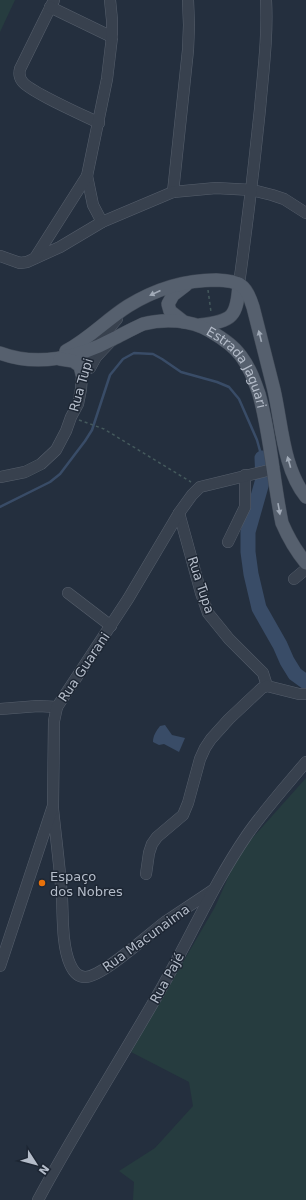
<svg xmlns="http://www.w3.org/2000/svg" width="306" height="1200" font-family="'DejaVu Sans',sans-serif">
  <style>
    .green { fill: #263c3f }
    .water { fill: #394c67 }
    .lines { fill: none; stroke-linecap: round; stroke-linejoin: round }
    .stream { stroke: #394c67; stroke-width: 2.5 }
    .river { stroke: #394c67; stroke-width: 15 }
    .minor-casing { stroke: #565f6c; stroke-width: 12 }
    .major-casing { stroke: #414a57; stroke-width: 14 }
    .path { stroke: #44595c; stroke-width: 1.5; stroke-dasharray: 3 3; stroke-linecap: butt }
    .minor { stroke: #38414e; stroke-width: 11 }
    .major { stroke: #56606e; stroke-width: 13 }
    .oneway { fill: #a1aab7 }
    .food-dot { fill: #e8710a; stroke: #1d2633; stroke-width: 1.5 }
    .labels { text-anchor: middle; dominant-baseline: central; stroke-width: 3; stroke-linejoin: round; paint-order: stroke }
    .street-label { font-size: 13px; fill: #b4bcc9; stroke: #1d2633 }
    .poi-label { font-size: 13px; fill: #b4bcc9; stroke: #1d2633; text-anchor: start }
  </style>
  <rect width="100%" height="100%" fill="#242f3e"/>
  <!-- green -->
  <g class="green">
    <polygon points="0,0 15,0 0,32"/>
    <polygon points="306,778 306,1200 133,1200 134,1182 119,1171 155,1148 193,1106 189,1082 131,1052 215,907 239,853"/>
  </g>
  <!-- water -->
  <path class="water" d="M165,725L172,735L185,738L179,752L164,744L159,745L153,742C153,736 156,731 160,726Z"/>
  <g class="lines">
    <!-- stream -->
    <polyline class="stream" points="0,507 50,482 60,474 85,441 92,430 110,375 123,359 134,353 153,354 162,359 181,372 217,382 229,387 239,399 257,440 262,458"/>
    <!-- river -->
    <polyline class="river" points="262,458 263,479 248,532 248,552 251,574 259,608 280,645 287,661 295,674 306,682"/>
    <defs>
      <g id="minor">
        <path d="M54,0L20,69C19,73 19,77 22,81C28,91 85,116 99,123"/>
        <polyline points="50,7 112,37"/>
        <polyline points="87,176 93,205 102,222"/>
        <polyline points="173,192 188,50 189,25 188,0"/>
        <polyline points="0,256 20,263 27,262 60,247 102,222 173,192 216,188 252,190 272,195 284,199 306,213"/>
        <polyline points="35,258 87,176 107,79 112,37 112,20 110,0"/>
        <path d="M239,284C247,226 254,168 260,109C263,73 268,36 266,0"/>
        <polyline points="90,368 96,357 111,341"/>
        <polyline points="0,477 25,472 41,464 56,450 66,431 71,417 78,404 81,389 82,374 92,349 117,319"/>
        <polyline points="179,513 201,593 208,613 229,639 263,673 267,686"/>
        <polyline points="228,542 245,507 245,475"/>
        <polyline points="294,579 306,569"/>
        <polyline points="68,593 111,626"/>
        <polyline points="0,709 38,706 57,707"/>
        <path d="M53,809C56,839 60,868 62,898C63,918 62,946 70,964C73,971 78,977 85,977C101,978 150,933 165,922C181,911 197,901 213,890"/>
        <polyline points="146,874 149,853 152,844 157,837 183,815 188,803 200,759 205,748 211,739 229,719 262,688 267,686 299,694 306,694"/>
        <polyline points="0,966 53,806 54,721 57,707 128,599 179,513 192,495 200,487 274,469"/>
        <path d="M38,1200C75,1131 118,1064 157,996C188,943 212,886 247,835C265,809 286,786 306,762"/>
      </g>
      <g id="major">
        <polyline points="184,322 170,311 168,304 173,295 186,285"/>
        <path d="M200,325C233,321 237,317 239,284"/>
        <path d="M66,351C90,338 106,320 128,306C154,290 185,280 216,280C240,281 246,284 253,307C260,335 267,362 274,390C282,425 283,468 306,497"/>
        <path id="s1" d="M0,353C37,367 78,358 113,339C123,334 132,329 143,324C165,318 191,320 210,331C222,338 233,345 241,356C250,368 254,380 259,394C271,437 273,480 282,523C288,537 296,551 306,563"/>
        <polyline points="60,359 73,361 80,366 82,374"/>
      </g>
    </defs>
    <!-- minor casing -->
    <use href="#minor" class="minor-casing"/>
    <!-- major casing -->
    <use href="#major" class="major-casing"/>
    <!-- path -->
    <g class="path">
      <polyline points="208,290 211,312"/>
      <polyline points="79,420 104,429 191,482"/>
    </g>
    <!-- minor -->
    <use href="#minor" class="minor"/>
    <!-- major -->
    <use href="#major" class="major"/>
  </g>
  <!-- one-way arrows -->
  <defs><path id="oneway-solid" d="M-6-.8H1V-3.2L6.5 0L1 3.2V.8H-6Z"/></defs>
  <g class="oneway">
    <use href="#oneway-solid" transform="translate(155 293) rotate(156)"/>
    <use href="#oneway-solid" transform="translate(260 336) rotate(-104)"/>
    <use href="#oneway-solid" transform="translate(289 462) rotate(-106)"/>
    <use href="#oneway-solid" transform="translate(279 509) rotate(80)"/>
  </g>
  <!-- markers -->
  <circle class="food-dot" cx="42" cy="883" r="4"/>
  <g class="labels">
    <!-- street labels -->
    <g class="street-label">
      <text stroke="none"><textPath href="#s1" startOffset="267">Estrada Jaguari</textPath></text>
      <text transform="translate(81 385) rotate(-74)">Rua Tupi</text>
      <text transform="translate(201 585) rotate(72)">Rua Tupa</text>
      <text transform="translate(84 667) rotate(-56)">Rua Guarani</text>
      <text transform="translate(146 938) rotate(-36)">Rua Macunaima</text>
      <text transform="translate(167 978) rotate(-61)">Rua Pajé</text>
    </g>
    <!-- poi labels -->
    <g class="poi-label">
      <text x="50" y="876">Espaço<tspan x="50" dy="15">dos Nobres</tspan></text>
    </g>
  </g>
  <!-- north arrow -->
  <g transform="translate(36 1164) rotate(126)" stroke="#1d2633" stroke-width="3" paint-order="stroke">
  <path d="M0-3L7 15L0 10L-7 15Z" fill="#b4bcc9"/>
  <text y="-6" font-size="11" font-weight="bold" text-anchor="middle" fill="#b4bcc9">N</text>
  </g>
</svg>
